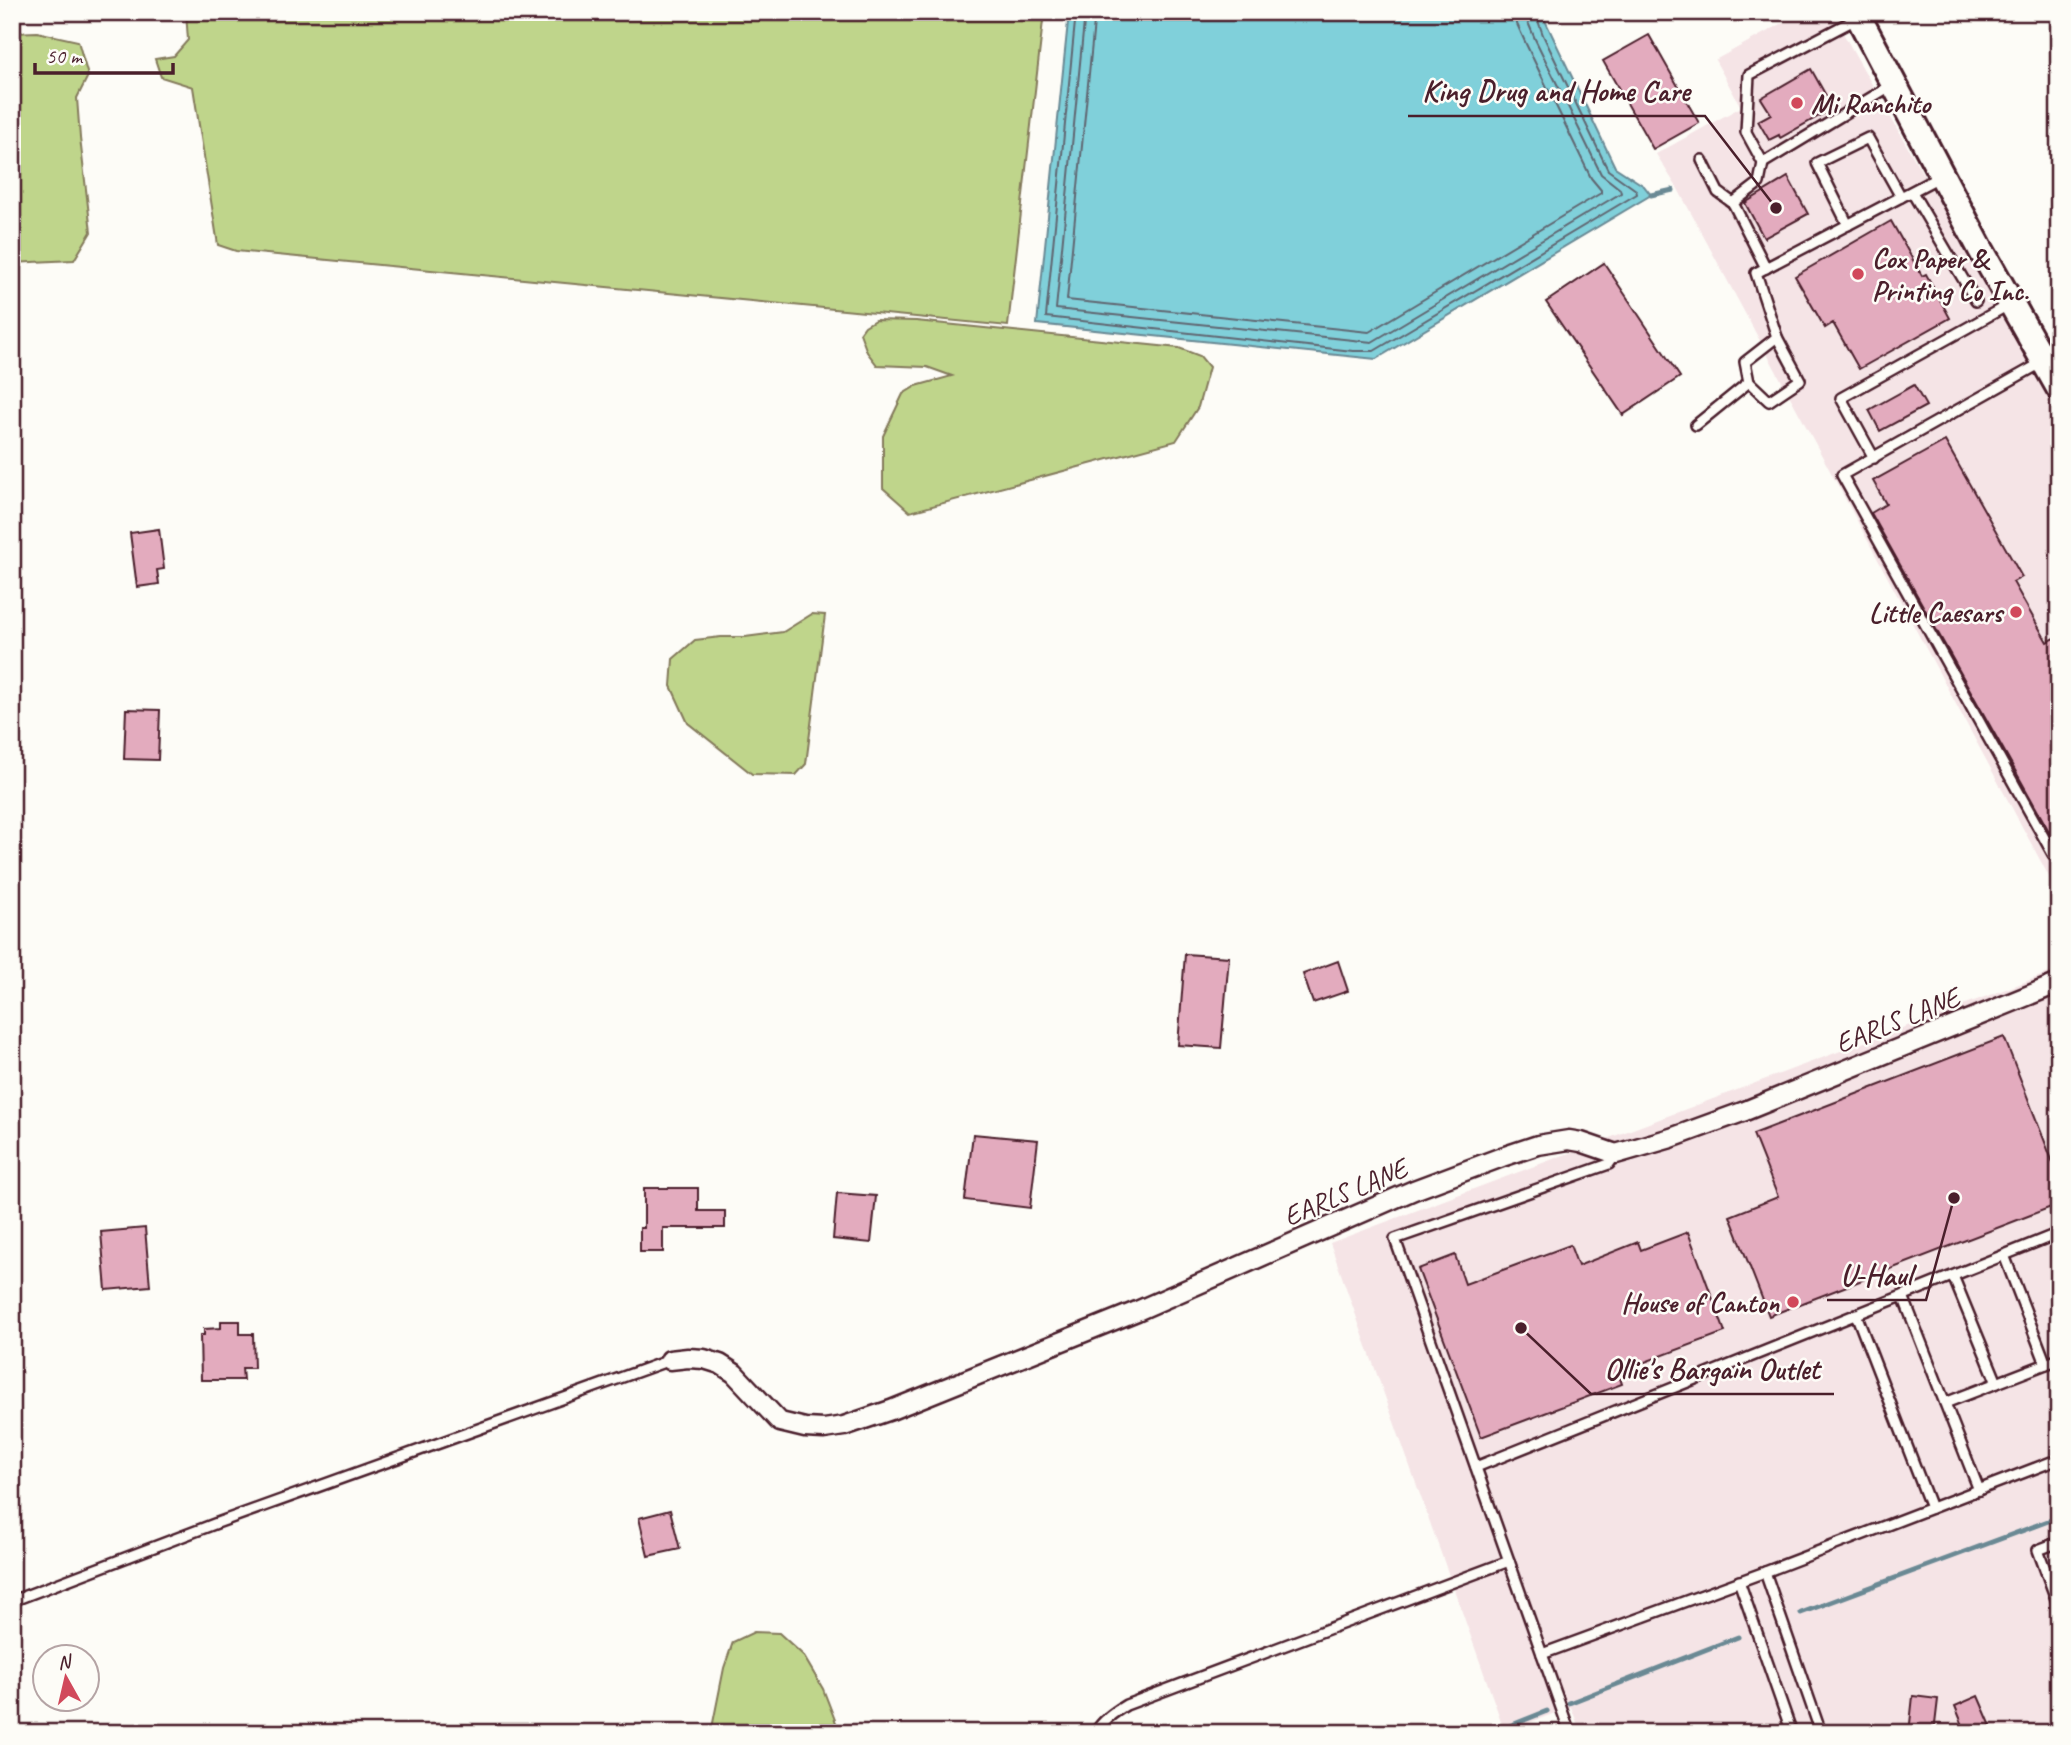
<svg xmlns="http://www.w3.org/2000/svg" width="2071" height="1745" font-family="Caveat,sans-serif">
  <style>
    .built { fill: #f5e4e6 }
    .green { fill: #bfd58b; stroke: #847a5b; stroke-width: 2 }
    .water { fill: #80d0da; stroke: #6a8994; stroke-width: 2 }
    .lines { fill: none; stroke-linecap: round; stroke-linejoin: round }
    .shore { stroke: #606671; stroke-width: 2 }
    .stream { stroke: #6a8994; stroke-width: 5 }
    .building { fill: #e3abbe; stroke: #4a1f2b; stroke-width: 2 }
    .service-casing { stroke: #4a1f2b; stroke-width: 14 }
    .minor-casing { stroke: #4a1f2b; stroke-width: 23 }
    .secondary-casing { stroke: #4a1f2b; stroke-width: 30 }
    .service { stroke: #fdfcf7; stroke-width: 9 }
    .minor { stroke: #fdfcf7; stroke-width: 18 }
    .secondary { stroke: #fdfcf7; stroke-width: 24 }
    .poi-dot { fill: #d1495b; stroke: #fdfcf7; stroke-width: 2.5 }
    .labels { text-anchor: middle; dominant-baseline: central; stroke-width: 5; stroke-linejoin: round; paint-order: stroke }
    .poi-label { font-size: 28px; font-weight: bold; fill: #4a1f2b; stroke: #fdfcf7; text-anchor: start }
    .street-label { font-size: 28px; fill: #4a1f2b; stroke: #fdfcf7 }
    .leader { fill: none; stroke: #4a1f2b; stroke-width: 2.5 }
    .callout-dot { fill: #4a1f2b; stroke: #fdfcf7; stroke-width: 2.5 }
    .callout-label { font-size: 30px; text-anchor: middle; font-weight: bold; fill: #4a1f2b; stroke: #fdfcf7; stroke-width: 5; stroke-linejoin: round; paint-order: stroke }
  </style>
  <rect width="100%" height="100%" fill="#fdfcf7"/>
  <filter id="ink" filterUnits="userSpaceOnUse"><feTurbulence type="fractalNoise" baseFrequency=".0143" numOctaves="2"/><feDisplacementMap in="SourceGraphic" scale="14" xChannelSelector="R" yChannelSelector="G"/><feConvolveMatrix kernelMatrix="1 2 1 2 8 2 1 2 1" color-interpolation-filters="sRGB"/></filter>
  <g filter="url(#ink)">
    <!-- built -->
    <g class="built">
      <polygon points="1803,12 1831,12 2059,414 2059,895 1678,189 1656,154 1741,107 1715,60"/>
      <polygon points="2059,969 2059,1720 2025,1733 1581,1733 1571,1707 1505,1732 1330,1243"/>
    </g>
    <!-- green -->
    <g class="green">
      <polygon points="186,12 1044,12 1008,326 236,251 218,245 193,87 161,77 155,59 174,56 188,40"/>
      <polygon points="37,32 78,41 88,76 77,98 80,138 91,232 74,260 12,263 12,33"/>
      <polygon points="875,320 916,321 1179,348 1200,356 1209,367 1198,407 1176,441 910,512 883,488 883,436 903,394 916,386 952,376 927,367 877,365 867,352 860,333 865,326"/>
      <polygon points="812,614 825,615 806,764 796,775 752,774 688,723 671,686 673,659 695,640 721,637 745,637 783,632"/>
      <polygon points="754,1632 779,1633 803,1655 823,1689 840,1733 711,1733 724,1668 733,1642"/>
    </g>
    <!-- water -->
    <polygon class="water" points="1069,12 1541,12 1615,167 1644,186 1651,195 1376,359 1037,324"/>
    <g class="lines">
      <!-- shore -->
      <g class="shore">
        <polyline points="1076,12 1046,317 1353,351 1374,351 1637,194 1636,190 1608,170 1543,35 1535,12"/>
        <polyline points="1085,12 1056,309 1372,342 1621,193 1620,189 1601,174 1535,39 1527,20 1526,12"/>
        <polyline points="1095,12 1067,300 1369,332 1601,193 1601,190 1591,178 1526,44 1517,24 1515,12"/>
      </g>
      <!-- stream -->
      <g class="stream">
        <polyline points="1651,195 1673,190"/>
        <polyline points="1801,1613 2059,1517"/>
        <polyline points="1569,1703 1738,1637"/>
        <polyline points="1492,1733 1547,1711"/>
      </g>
    </g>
    <!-- building -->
    <g class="building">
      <polygon points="1649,35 1699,123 1653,149 1603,61"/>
      <polygon points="1811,69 1833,108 1780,138 1779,135 1769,140 1758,121 1771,114 1761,98"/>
      <polygon points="1788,177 1808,214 1764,238 1745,203"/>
      <polygon points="1891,221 1922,276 1926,274 1950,318 1859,369 1833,323 1825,328 1795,276"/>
      <polygon points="1604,263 1680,377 1623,415 1546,302"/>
      <polygon points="1914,385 1926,406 1880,431 1869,410"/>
      <polygon points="1945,441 2022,577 2013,582 2047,642 2059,636 2059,849 1871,513 1886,504 1873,481"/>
      <polygon points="159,529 164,569 157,570 159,584 137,587 130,533"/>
      <polygon points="126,709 160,710 158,760 124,759"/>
      <polygon points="1185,954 1229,957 1221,1048 1178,1045"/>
      <polygon points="1338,961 1348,991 1313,1003 1303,974"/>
      <polygon points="2004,1037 2059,1178 2059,1204 1769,1316 1730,1216 1778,1197 1753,1134"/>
      <polygon points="973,1134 1038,1140 1030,1208 965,1200"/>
      <polygon points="644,1188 698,1188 698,1211 725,1211 725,1228 663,1228 663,1252 640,1252 640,1228 644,1228"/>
      <polygon points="837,1193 876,1196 871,1243 833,1239"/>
      <polygon points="145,1228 150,1286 106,1290 101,1232"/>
      <polygon points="1688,1232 1725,1332 1618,1372 1622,1384 1481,1437 1418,1269 1455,1255 1465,1284 1570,1245 1578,1266 1638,1242 1641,1250"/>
      <polygon points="221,1321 240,1321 240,1334 253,1334 254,1368 242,1368 243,1380 201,1380 200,1335 204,1335 204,1329 221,1328"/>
      <polygon points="670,1510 680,1549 648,1556 639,1518"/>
      <polygon points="1913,1696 1938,1699 1934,1733 1909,1733"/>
      <polygon points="1978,1696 1994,1733 1966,1733 1955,1706"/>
    </g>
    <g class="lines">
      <defs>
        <g id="service">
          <polyline points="1856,19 1749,75 1746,132 1763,163 1892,85"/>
          <polyline points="1702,160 1718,192 1733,203"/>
          <polyline points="1763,163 1759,183 1733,203 1766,268"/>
          <polyline points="1912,192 1976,301"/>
          <polyline points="1848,225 1817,163 1868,138 1901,197"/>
          <polyline points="2043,362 1842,475 2053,854 2059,857"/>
          <polyline points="1749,382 1745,362 1777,337"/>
          <polyline points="1696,425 1749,382 1769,401 1800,380 1777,337 1756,273 1941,176"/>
          <polyline points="1874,458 1841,398 2010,304"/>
          <polyline points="1616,1154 1609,1164 1395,1239 1542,1654 1765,1572 2059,1459"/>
          <polyline points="2004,1255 2046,1364"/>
          <polyline points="1953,1276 1997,1383"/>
          <polyline points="1903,1296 1979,1490"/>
          <polyline points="1856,1314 1931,1508"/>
          <polyline points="1945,1403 2059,1359"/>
          <polyline points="1476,1467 2059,1233"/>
          <polyline points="2059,1542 2038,1550 2059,1607"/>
          <polyline points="1765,1572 1821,1733"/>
          <polyline points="1739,1581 1792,1733"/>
          <polyline points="12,1601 217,1523 670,1360"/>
          <polyline points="1542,1654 1570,1733"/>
          <path d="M1095,1733C1103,1720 1113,1713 1126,1705L1509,1561"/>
        </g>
        <polyline id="minor" points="670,1360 688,1358 704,1359 720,1364 734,1373 780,1422 805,1428 824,1429 844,1426 891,1410 1137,1311 1414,1190 1502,1157 1538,1145 1569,1140 1581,1142 1616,1154 1671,1138 1745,1111 2059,983"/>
        <polyline id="secondary" points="1856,12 1980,248 2059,388"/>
      </defs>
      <!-- service casing -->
      <use href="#service" class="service-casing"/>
      <!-- minor casing -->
      <use href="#minor" class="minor-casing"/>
      <!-- secondary casing -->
      <use href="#secondary" class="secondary-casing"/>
      <!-- service -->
      <use href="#service" class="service"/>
      <!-- minor -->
      <use href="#minor" class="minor"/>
      <!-- secondary -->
      <use href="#secondary" class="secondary"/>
    </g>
  </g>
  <!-- markers -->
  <g class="poi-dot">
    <circle cx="1797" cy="103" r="7"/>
    <circle cx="1858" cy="274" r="7"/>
    <circle cx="2016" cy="612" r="7"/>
    <circle cx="1793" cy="1302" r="7"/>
  </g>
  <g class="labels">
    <!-- poi labels -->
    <g class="poi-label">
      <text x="1811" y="103">Mi Ranchito</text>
      <text x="1872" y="258">Cox Paper &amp;<tspan x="1872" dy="32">Printing Co Inc.</tspan></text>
      <text x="2002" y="612" text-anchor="end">Little Caesars</text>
      <text x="1779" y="1302" text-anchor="end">House of Canton</text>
    </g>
    <!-- street labels -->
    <g class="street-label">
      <text transform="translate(1897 1020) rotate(-22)">EARLS LANE</text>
      <text transform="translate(1345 1192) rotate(-23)">EARLS LANE</text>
    </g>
  </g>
  <!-- callouts -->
  <path class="leader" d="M1776 208L1705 116H1408M1954 1198L1926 1300H1827M1521 1328L1591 1394H1834"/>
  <g class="callout-dot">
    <circle cx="1776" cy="208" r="7"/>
    <circle cx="1954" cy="1198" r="7"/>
    <circle cx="1521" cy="1328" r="7"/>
  </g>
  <g class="callout-label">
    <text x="1556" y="101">King Drug and Home Care</text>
    <text x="1876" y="1285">U-Haul</text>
    <text x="1712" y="1379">Ollie's Bargain Outlet</text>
  </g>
  <!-- margin -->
  <rect width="2071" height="1745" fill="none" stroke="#fdfcf7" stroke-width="42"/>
  <rect x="21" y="21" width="2029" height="1703" fill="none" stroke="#4a1f2b" stroke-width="2.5" filter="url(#ink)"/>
  <!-- north arrow -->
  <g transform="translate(66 1678) rotate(352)"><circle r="33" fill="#fdfcf7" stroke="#b5a4a5" stroke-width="2"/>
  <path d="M0-5L12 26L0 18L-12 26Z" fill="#d1495b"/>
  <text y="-10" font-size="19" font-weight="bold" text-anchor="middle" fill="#4a1f2b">N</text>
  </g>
  <!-- scale -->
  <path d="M35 63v10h138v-10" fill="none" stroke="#4a1f2b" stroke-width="3.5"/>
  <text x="46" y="63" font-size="21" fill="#4a1f2b" stroke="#fdfcf7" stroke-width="5" paint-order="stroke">50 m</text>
</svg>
